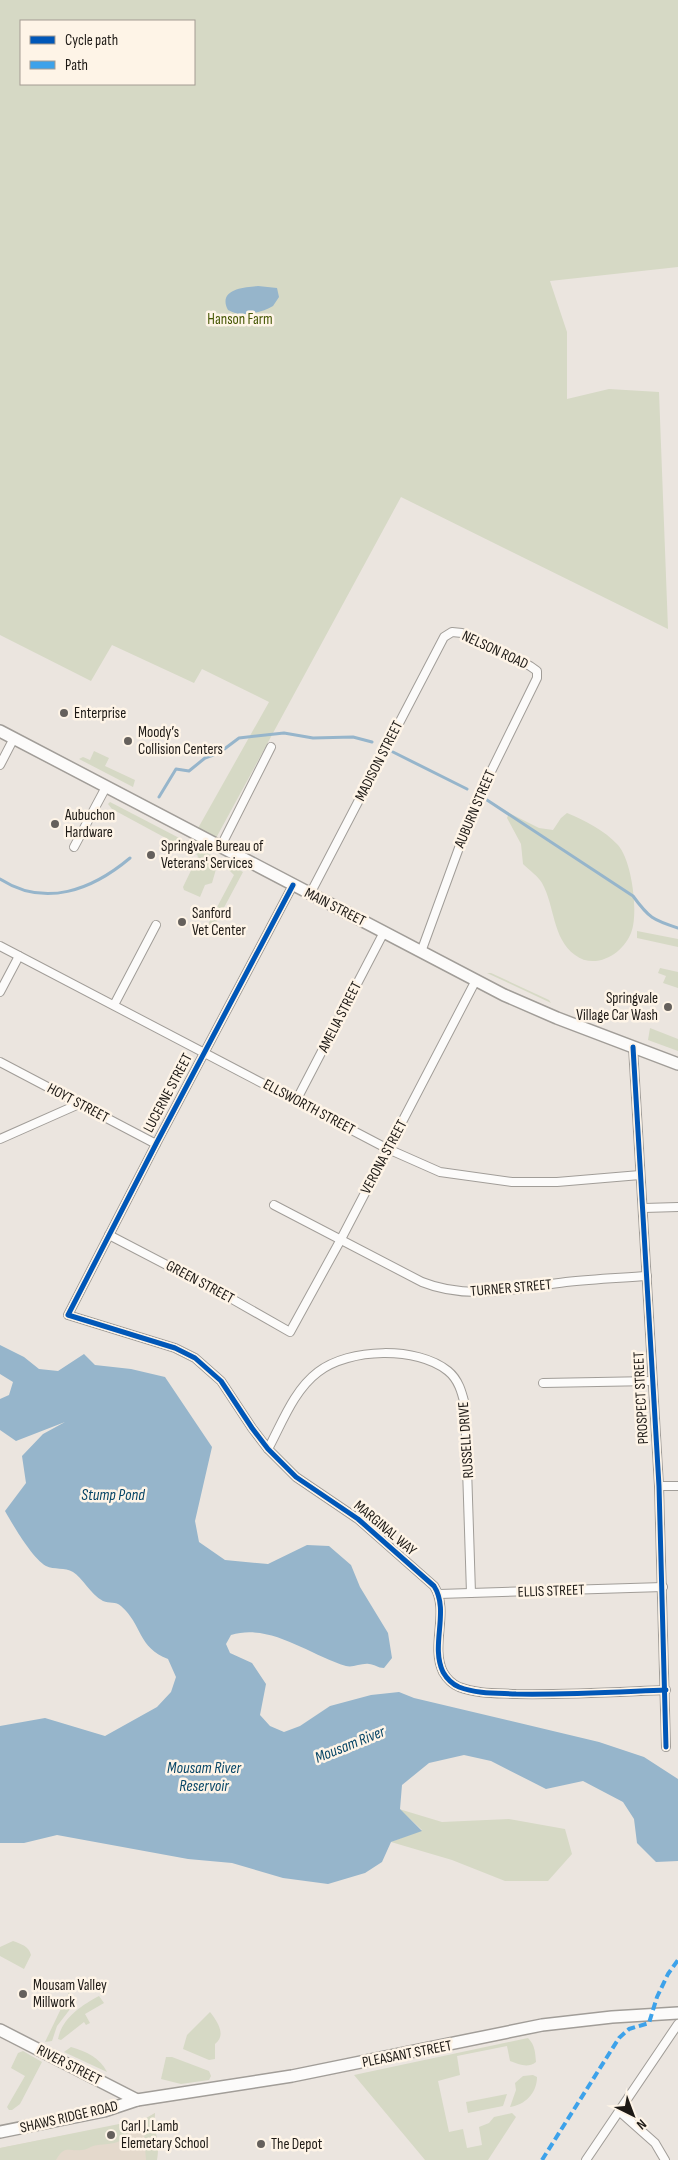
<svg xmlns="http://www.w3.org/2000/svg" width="678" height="2160" font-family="'Sofia Sans Condensed',sans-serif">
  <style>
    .built { fill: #e4d9cc }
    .green { fill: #d6d9c5; fill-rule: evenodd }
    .water { fill: #96b5cb }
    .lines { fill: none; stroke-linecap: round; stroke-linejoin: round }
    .stream { stroke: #96b5cb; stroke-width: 3 }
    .street-casing { stroke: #a19d98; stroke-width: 10 }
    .secondary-casing { stroke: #a19d98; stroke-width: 14 }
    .street { stroke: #fcfbfa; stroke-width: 8 }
    .secondary { stroke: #fcfbfa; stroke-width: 11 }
    .quiet { stroke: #3da2ea; stroke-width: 4; stroke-dasharray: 8 4; stroke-linecap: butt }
    .cycleway-casing { stroke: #fef4e7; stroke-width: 8 }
    .cycleway { stroke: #0057b8; stroke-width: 5 }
    .poi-dot { fill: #65605c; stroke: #fef4e7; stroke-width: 2 }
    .labels { text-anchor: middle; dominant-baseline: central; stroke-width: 5; stroke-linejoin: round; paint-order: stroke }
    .park-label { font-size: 15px; fill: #475805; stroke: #fef4e7 }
    .street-label { font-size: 15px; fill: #1d1915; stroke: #fef4e7 }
    .poi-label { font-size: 15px; fill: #1d1915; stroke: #fef4e7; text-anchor: start }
    .water-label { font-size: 16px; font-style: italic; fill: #064566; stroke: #fef4e7 }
  </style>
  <rect width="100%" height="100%" fill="#ebe5df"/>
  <!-- built -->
  <polygon class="built" points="155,2113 154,2126 160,2150 158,2150 157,2160 0,2160 0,2148 143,2120"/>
  <!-- green -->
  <g class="green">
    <path d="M0,0H678V267L550,281L567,332V399L609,389L659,392L668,629L401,497L215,840L197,830L269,702L202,669L194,683L112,645L91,681L0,635ZM21,21H194V84H21Z"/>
    <polygon points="94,751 109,758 105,766 135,780 133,787 79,759 83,757 90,760"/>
    <polygon points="110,802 185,841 186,849 112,809 108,804"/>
    <path d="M509,813L539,828L553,830L561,818L567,813C586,821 604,830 618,845C632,861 638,911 632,930C625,953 596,971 575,955C552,938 555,906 542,883C538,876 529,870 523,864L521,844L507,818Z"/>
    <polygon points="201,850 219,859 212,883 205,885 200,897 184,890 183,887 198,856 196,854"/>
    <polygon points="230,865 243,872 211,932 205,930 234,875 229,870"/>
    <polygon points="637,931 678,939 678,947 637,938"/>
    <polygon points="660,968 678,972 678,988 663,983 666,976 658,973"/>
    <polygon points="487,973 491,973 549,1000 551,1003"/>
    <polygon points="650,1028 678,1039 678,1051 648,1040"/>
    <polygon points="399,1809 442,1822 509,1819 565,1829 572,1854 548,1881 505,1881 452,1860 391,1842 422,1830"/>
    <path d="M13,1941C21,1944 29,1946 31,1955L24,1969L0,1956V1947Z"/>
    <polygon points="69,1992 74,2004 57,2026 52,2041 45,2042"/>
    <path d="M99,1996L104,2003L85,2014L90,2023L86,2025L84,2022L61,2040L58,2039C62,2018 82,2005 99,1996Z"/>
    <path d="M210,2012C217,2021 227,2035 215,2044V2059L209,2060L183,2049L187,2035Z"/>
    <path d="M528,2038C535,2045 535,2052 536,2062C527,2069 519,2064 510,2061L507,2046L457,2056L460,2075L438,2081L449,2132L463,2129L467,2148L482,2145L479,2127L489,2123L494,2117L512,2113L516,2117L488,2160H425L354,2075Z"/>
    <path d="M71,2047C86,2051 100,2058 107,2072L64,2052Z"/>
    <polygon points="23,2051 42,2062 20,2104 12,2110 9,2110 7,2107 25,2076 11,2068 18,2053"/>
    <polygon points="166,2057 172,2057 209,2071 211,2076 209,2080 181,2084 161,2079"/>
    <path d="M533,2075L537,2077C537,2093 525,2105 510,2107L516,2090L515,2083L523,2076Z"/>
    <polygon points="507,2094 503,2106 468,2113 466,2102"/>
    <polygon points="155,2113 154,2126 160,2150 158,2150 157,2160 146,2160 143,2120"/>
    <path d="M124,2123L128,2132C123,2146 106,2143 93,2146C90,2147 86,2150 82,2150C68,2152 65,2144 56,2160H0V2148Z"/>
  </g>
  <!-- water -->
  <g class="water">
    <path d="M258,286L277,288L279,297L273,306C261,313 241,318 228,310C217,289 245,287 258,286Z"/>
    <path d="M0,1345L24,1357L39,1369L58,1371L84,1354L95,1365L131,1369L165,1377L212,1447L195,1521L199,1542L225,1560L268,1564L307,1545L329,1546L351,1565L360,1587L388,1633L392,1658L384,1668C378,1668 374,1664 369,1664C361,1663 353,1668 346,1666C309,1655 271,1623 231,1635L226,1644L230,1653L252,1663L266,1684L260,1715L270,1726L284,1732L300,1726L330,1706L371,1695L399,1692L414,1698L599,1742L644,1757L678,1779V1861L656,1862L637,1843L634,1819L623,1802L583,1781L546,1789L491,1761L464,1755L429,1763L402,1785L400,1809L422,1831L391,1842L382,1862L365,1873L328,1884L283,1878L232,1863L188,1859L57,1835L24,1843H0V1726L45,1718L105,1736L157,1707L171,1692L176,1677L168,1659C138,1648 142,1624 121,1606C116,1601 109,1604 103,1601C90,1594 82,1577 73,1572C65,1567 54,1570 46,1566C32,1558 13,1525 5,1511L26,1483L22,1456L43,1434L65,1422L16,1441L0,1430V1399L9,1395L13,1382L0,1374Z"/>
  </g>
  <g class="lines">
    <!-- stream -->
    <g class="stream">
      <polyline points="393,752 467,789"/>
      <polyline points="159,797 176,769 189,771 205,758 219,753 239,738 284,733 313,738 353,737 372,742"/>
      <path d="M487,800L633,896C649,918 653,920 678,928"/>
      <path d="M0,879C45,908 92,890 130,858"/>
    </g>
    <defs>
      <g id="street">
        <polyline points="0,765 14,738"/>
        <polyline points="221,846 271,747"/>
        <polyline points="74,847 106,787"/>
        <path d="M293,885L156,1144L68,1315L175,1348L195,1358L221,1381L252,1428L268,1449L296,1477L358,1519L434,1586C450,1611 430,1645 443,1672C447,1679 452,1684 459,1687C477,1694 498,1693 516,1694C566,1695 616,1692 666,1690"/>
        <polyline points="310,894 444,637 452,632 462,633 530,666 537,671 537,678 475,804 421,952"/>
        <polyline points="0,946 388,1149 440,1172 512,1182 557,1182 640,1175"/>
        <polyline points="0,992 19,956"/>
        <polyline points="114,1005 156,925"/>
        <polyline points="633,1047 659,1486 666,1747"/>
        <polyline points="0,1062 156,1144"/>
        <polyline points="296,1101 384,932"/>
        <polyline points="0,1139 79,1104"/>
        <path d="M274,1205L422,1282C469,1301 517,1288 566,1282C593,1279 620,1278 647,1276"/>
        <polyline points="644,1208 678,1207"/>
        <polyline points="109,1235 232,1299 290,1332 340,1241 476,980"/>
        <polyline points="543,1383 652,1381"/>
        <path d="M268,1449C282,1423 294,1390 318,1372C349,1348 417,1346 448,1371C459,1380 462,1393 465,1405L471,1593"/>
        <polyline points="659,1486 678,1486"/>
        <polyline points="439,1594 663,1587"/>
        <polyline points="619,2111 655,2143 665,2160"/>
        <polyline points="586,2160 678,2024"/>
      </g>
      <g id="secondary">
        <polyline points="0,731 504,995 557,1018 678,1064"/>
        <polyline points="0,2030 137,2100"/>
        <polyline points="0,2132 104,2111 137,2100 292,2076 542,2025 612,2017 678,2013"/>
      </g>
    </defs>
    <!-- street casing -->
    <use href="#street" class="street-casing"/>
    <!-- secondary casing -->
    <use href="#secondary" class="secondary-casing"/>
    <!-- street -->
    <use href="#street" class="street"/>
    <!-- secondary -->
    <use href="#secondary" class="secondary"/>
    <!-- quiet -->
    <polyline class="quiet" points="542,2160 619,2038 629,2029 649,2023 657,1997 668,1974 678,1960"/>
    <defs>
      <g id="cycleway">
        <path d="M293,885L156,1144L68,1315L175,1348L195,1358L221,1381L252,1428L268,1449L296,1477L358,1519L434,1586C450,1611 430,1645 443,1672C447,1679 452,1684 459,1687C477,1694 498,1693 516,1694C566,1695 616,1692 666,1690"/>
        <polyline points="633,1047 659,1486 666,1747"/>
      </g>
    </defs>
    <!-- cycleway casing -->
    <use href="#cycleway" class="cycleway-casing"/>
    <!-- cycleway -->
    <use href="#cycleway" class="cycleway"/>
  </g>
  <!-- markers -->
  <g class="poi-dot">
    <circle cx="64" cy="713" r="5"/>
    <circle cx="128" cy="741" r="5"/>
    <circle cx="55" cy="824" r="5"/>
    <circle cx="151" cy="855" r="5"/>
    <circle cx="182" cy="922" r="5"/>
    <circle cx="668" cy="1007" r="5"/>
    <circle cx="23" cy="1994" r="5"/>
    <circle cx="111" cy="2135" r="5"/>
    <circle cx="261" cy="2144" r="5"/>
  </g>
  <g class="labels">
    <!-- park labels -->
    <g class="park-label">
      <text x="240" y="319">Hanson Farm</text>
    </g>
    <!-- street labels -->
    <g class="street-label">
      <text transform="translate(495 650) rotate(25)">NELSON ROAD</text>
      <text transform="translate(379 761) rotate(-63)">MADISON STREET</text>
      <text transform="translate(475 809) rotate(-67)">AUBURN STREET</text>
      <text transform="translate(335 907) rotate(27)">MAIN STREET</text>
      <text transform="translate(340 1017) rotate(-63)">AMELIA STREET</text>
      <text transform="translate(168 1093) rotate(-62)">LUCERNE STREET</text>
      <text transform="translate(78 1103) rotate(28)">HOYT STREET</text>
      <text transform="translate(309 1107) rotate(28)">ELLSWORTH STREET</text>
      <text transform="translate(384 1157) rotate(-62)">VERONA STREET</text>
      <text transform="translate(200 1282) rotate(28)">GREEN STREET</text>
      <text transform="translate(511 1288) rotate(-5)">TURNER STREET</text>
      <text transform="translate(641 1398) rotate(-93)">PROSPECT STREET</text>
      <text transform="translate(466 1440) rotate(-94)">RUSSELL DRIVE</text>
      <text transform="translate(385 1528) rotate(40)">MARGINAL WAY</text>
      <text transform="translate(551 1591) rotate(-2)">ELLIS STREET</text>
      <text transform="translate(407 2054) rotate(-11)">PLEASANT STREET</text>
      <text transform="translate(69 2065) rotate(27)">RIVER STREET</text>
      <text transform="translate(69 2117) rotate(-13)">SHAWS RIDGE ROAD</text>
    </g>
    <!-- poi labels -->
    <g class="poi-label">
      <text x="74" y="713">Enterprise</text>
      <text x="138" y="732">Moody’s<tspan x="138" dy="17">Collision Centers</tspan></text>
      <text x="65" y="815">Aubuchon<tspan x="65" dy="17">Hardware</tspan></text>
      <text x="161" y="846">Springvale Bureau of<tspan x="161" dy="17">Veterans' Services</tspan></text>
      <text x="192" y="913">Sanford<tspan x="192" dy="17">Vet Center</tspan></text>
      <text x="658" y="998" text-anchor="end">Springvale<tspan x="658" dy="17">Village Car Wash</tspan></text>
      <text x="33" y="1985">Mousam Valley<tspan x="33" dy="17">Millwork</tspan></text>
      <text x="121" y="2126">Carl J. Lamb<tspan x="121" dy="17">Elemetary School</tspan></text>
      <text x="271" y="2144">The Depot</text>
    </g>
    <!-- water labels -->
    <g class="water-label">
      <text x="113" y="1495">Stump Pond</text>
      <text transform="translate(350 1745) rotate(-22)">Mousam River</text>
      <text x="204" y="1768">Mousam River<tspan x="204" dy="18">Reservoir</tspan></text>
    </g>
  </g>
  <!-- legend -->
  <rect x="20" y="20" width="175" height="65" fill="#fef4e7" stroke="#a49c93"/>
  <rect x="30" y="36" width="25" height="8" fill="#0057b8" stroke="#a49c93"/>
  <text x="65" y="45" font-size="15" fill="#1d1915">Cycle path</text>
  <rect x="30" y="61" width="25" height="8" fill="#3da2ea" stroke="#a49c93"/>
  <text x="65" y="70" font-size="15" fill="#1d1915">Path</text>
  <!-- north arrow -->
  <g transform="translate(633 2115) rotate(138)" stroke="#fef4e7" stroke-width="4" paint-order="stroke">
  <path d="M0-4L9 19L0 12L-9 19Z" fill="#1d1915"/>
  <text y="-8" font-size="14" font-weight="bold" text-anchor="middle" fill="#1d1915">N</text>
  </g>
</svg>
